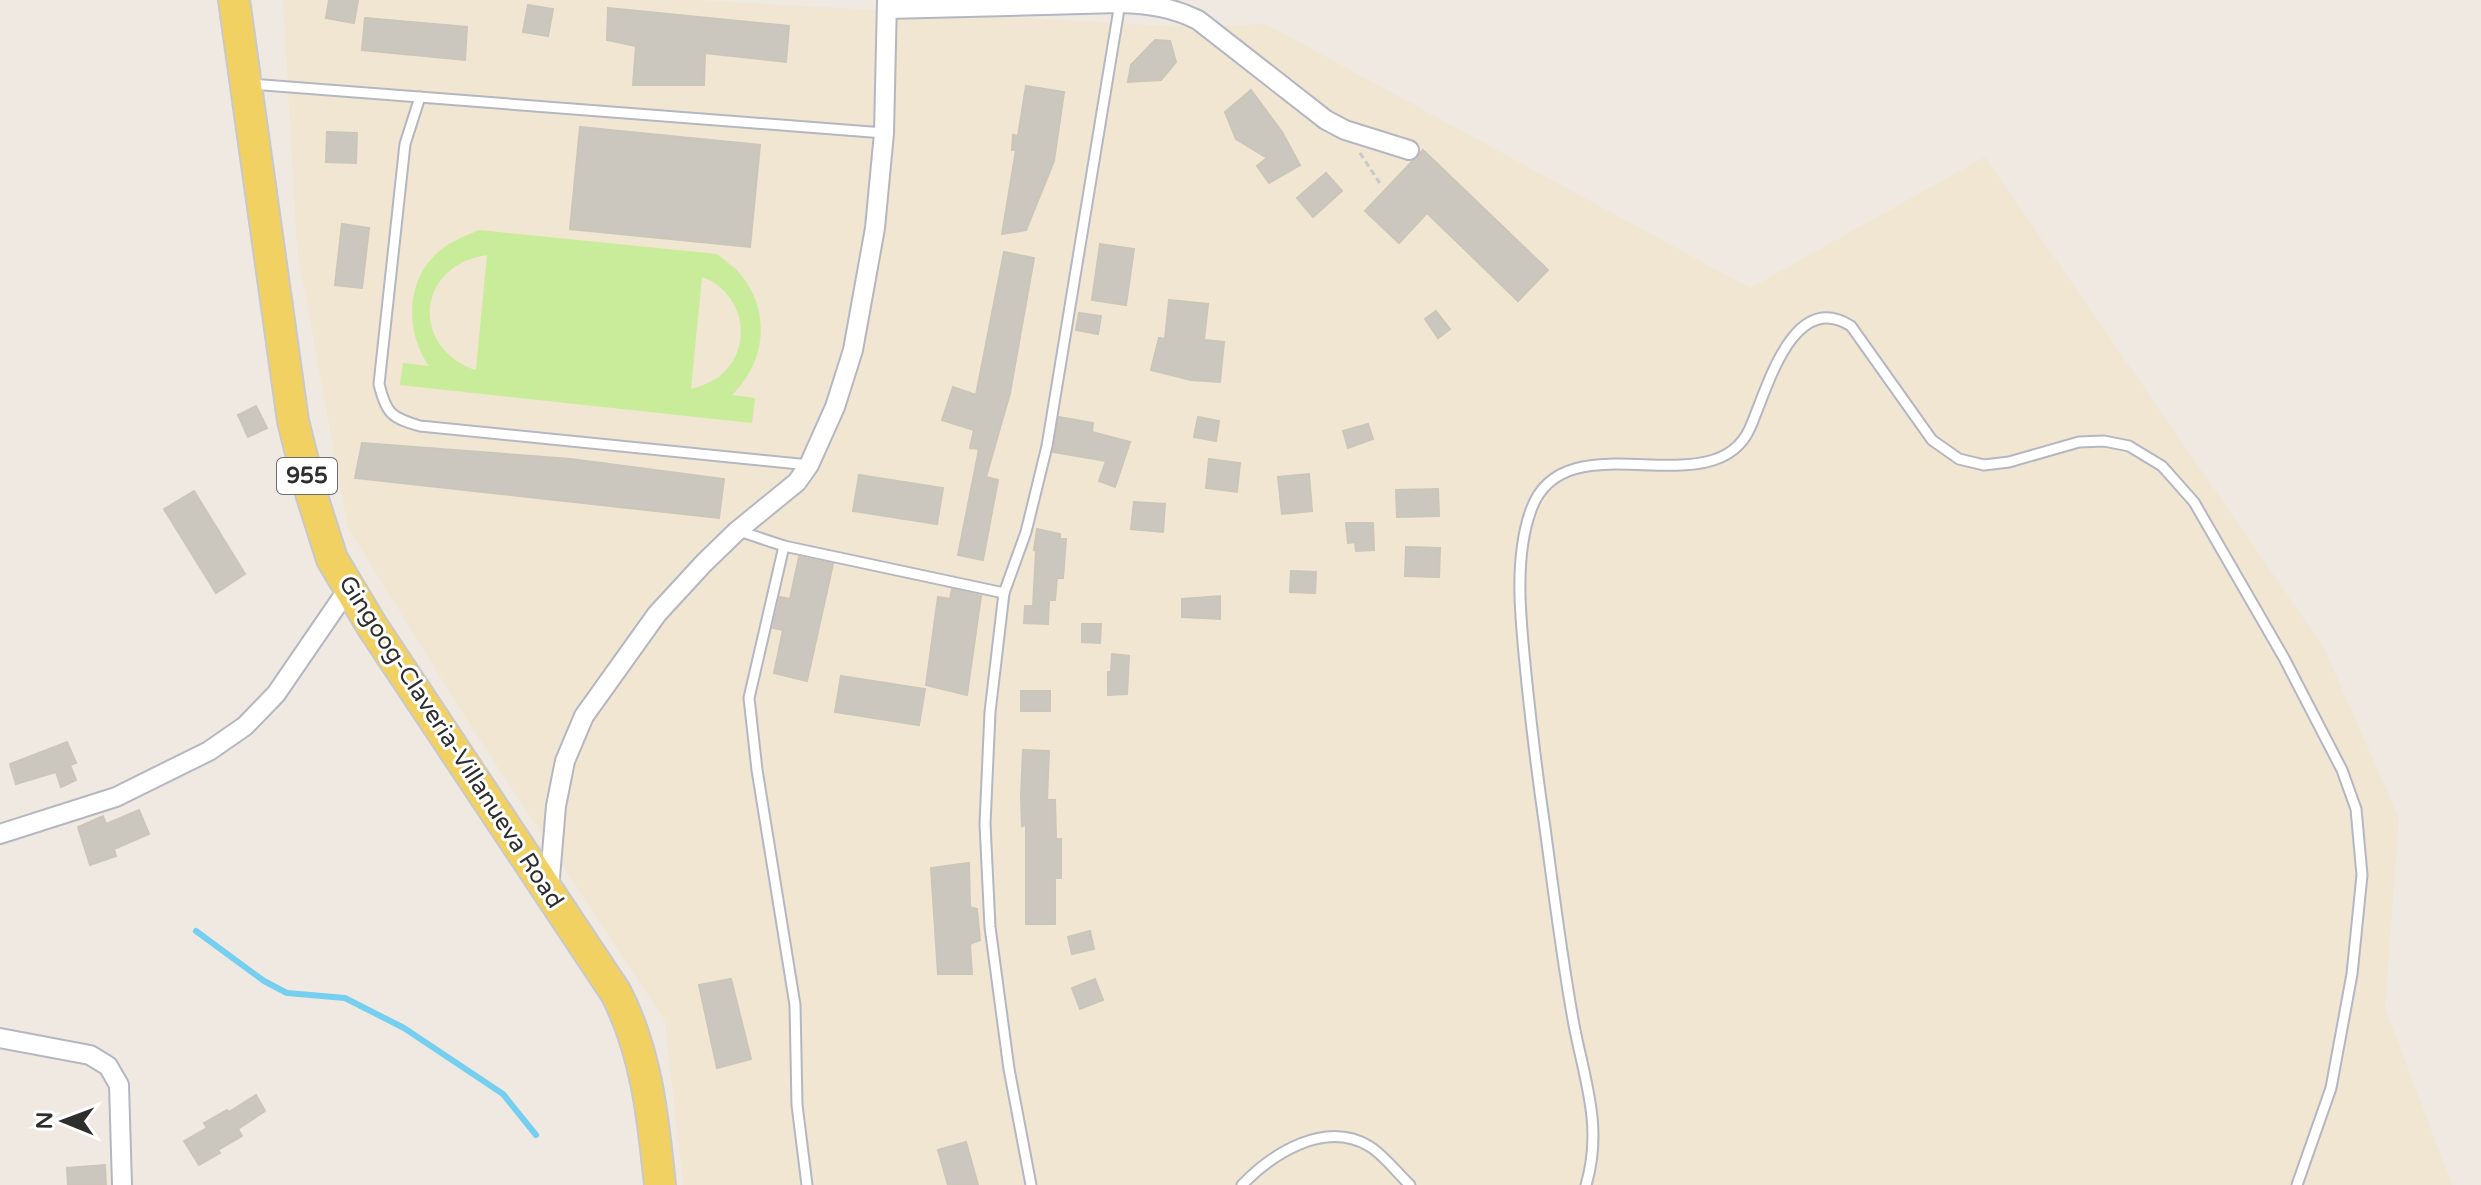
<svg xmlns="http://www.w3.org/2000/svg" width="2481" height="1185" font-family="'Varela Round',sans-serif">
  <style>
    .education { fill: #f0e6d1 }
    .pitch { fill: #c9ec9a; fill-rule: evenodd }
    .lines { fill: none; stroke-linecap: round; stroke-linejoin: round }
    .stream { stroke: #75cff0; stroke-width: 6 }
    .building { fill: #cbc7bf; stroke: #cbc5ba; stroke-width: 2 }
    .lane-casing { stroke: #b4b7c1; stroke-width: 13 }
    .street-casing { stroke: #b4b7c1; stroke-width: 22 }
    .primary-casing { stroke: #c9c9c9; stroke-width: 34 }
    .path { stroke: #c9c9c9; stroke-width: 3; stroke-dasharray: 6 4; stroke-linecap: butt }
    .lane { stroke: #fff; stroke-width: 9 }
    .street { stroke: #fff; stroke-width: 18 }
    .primary { stroke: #f2d163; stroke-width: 30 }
    .labels { text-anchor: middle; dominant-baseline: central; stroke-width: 6; stroke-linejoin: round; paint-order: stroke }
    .shield { fill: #fff; stroke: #6d6d6d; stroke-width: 2 }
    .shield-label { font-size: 22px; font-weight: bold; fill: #2e2e2e }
    .street-label { font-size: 24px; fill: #2e2e2e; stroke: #fff }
  </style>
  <rect width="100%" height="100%" fill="#efe9e1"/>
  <!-- education -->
  <polygon class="education" points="283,0 695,0 1188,27 1266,24 1750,288 1985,157 2324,648 2399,818 2385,1008 2452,1185 683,1185 665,1021 469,723 348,528 297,249"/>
  <!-- pitch -->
  <path class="pitch" d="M479,230L717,254C725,261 735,267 741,275C771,312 766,362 732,395L755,398L752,423L400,385L403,363L429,366C406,334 405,284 435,255C448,242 463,237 479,230ZM487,255L476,369L475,370C409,346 417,265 487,255ZM702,277C740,290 755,340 725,371C716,381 704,385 691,389Z"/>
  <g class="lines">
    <!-- stream -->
    <polyline class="stream" points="196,931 264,981 287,993 345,998 404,1028 503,1094 536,1135"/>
  </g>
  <!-- building -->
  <g class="building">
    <polygon points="329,0 358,0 354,23 326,18"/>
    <polygon points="528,5 553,9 548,36 523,32"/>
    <polygon points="608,8 789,26 786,62 705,53 704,85 633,85 636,46 607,40"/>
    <polygon points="365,18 467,27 465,60 362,50"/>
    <polygon points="1155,40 1170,41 1176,62 1161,80 1128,82 1131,65"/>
    <polygon points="1026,86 1064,92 1054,161 1026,230 1002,234 1016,150 1012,150 1013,135 1018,136"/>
    <polygon points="1251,90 1282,132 1300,165 1269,183 1257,166 1267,158 1236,139 1225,112"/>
    <polygon points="580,127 760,145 750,247 570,229"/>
    <polygon points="327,132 357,133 356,163 326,162"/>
    <polygon points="1423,150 1548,270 1518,301 1427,213 1399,243 1365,211"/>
    <polygon points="1326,173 1342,191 1313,217 1297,198"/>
    <polygon points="342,224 369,228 362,288 335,285"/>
    <polygon points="1100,244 1134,249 1126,305 1092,300"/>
    <polygon points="1004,252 1034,258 1010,393 986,477 998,480 983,560 958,555 979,449 970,448 974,430 942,420 953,387 976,395"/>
    <polygon points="1169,300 1208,304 1204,340 1224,342 1220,382 1191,380 1151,370 1159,338 1165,339"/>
    <polygon points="1436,311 1450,329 1438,338 1425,319"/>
    <polygon points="1079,313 1101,316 1098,334 1076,330"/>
    <polygon points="256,406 267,428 248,437 238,415"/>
    <polygon points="1059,417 1093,423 1092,432 1130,442 1115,487 1099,481 1106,461 1053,452"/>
    <polygon points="1198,417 1219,421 1216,441 1194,437"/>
    <polygon points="1368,424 1373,439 1348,448 1343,431"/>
    <polygon points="362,443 571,459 724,479 719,518 355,478"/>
    <polygon points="1209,459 1240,463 1237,492 1206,488"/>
    <polygon points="1309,474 1312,511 1282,514 1278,477"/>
    <polygon points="859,475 943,488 937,524 853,511"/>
    <polygon points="1438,489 1439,516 1397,517 1396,490"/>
    <polygon points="194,491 245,574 216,593 164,509"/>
    <polygon points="1134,502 1165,504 1163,532 1131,529"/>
    <polygon points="1346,523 1373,523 1374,550 1356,551 1355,542 1348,543"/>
    <polygon points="1037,529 1060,534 1060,539 1066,539 1063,578 1057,578 1055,600 1049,600 1048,624 1024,623 1025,606 1033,606 1036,551 1034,550"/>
    <polygon points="1406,547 1440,548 1439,577 1405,576"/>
    <polygon points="799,557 833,564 807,681 774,673 783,630 773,628 780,597 790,599"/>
    <polygon points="1291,571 1316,572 1315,593 1290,592"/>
    <polygon points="952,589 981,596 967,695 926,685 938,597 950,599"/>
    <polygon points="1220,596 1220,619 1182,617 1182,599"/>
    <polygon points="1082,624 1101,624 1100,643 1082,642"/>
    <polygon points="1112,654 1129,656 1127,694 1108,695 1108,672 1111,672"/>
    <polygon points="841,676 925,689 919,725 835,712"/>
    <rect x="1021" y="691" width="29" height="20"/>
    <polygon points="67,742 76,763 70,765 76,780 61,787 56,772 16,784 10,764"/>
    <polygon points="1023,750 1049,751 1047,800 1055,800 1056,839 1061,839 1061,878 1055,878 1055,924 1026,924 1026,825 1022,826 1021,797"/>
    <polygon points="139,810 149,834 114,849 116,856 90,865 78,827 103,816 106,824"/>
    <polygon points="969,863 970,907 977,909 980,940 970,944 972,974 938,974 931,868"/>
    <polygon points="1090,931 1094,949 1072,954 1068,937"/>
    <polygon points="731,979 751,1059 717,1068 699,985"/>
    <polygon points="1095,979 1103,1000 1080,1009 1072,988"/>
    <polygon points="256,1095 265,1111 238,1129 242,1136 218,1150 220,1153 199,1165 184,1141 207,1128 204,1123 227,1110 229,1112"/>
    <polygon points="966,1142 978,1185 948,1185 938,1150"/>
    <polygon points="105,1165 106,1185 68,1185 67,1168"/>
  </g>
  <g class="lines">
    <defs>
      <g id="lane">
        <polyline points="250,84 884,133"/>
        <path d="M420,97L405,144L379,384C386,414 392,418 420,426L809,465"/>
        <polyline points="739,531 784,546 1004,593"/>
        <polyline points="784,546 749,698 757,770 795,1005 797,1105 807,1185"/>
        <polyline points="1031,1185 1009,1069 990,927 985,824 990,712 1004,593 1026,532 1047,446 1120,3"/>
        <path d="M1242,1185C1273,1153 1325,1120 1369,1146C1384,1155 1397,1173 1410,1185"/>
        <path d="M1586,1185C1603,1127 1585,1082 1574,1025C1562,960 1554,894 1545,828C1538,780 1532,732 1527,684C1522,631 1512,562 1531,510C1564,416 1714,510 1750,428C1767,390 1792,289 1851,326L1932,440L1959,459L1984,465L2009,462L2079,442L2104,441L2129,446L2162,466L2194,502L2284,658L2342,770L2356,809L2362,875L2352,974L2331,1088L2297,1185"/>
      </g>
      <g id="street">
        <path d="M887,9L1120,3C1149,4 1171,7 1198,20L1326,120L1345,130L1409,150"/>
        <polyline points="0,834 116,797 209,751 245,726 276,694 348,589"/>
        <polyline points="549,889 556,806 565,761 584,716 657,614 704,563 737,531 797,482 809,465 835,407 853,350 875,228 884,133 887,0"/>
        <polyline points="0,1038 90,1055 108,1066 119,1085 122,1185"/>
      </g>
      <path id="primary" d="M234,0L293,421L311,493L332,559L372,626L616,993C647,1054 653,1118 660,1185"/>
    </defs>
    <!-- lane casing -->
    <use href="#lane" class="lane-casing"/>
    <!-- street casing -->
    <use href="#street" class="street-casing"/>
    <!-- primary casing -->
    <use href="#primary" class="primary-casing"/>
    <!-- path -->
    <polyline class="path" points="1360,153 1381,185"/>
    <!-- lane -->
    <use href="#lane" class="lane"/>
    <!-- street -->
    <use href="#street" class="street"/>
    <!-- primary -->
    <use href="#primary" class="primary"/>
  </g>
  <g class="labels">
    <!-- shield labels -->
    <rect class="shield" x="277" y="458" width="60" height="36" rx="6"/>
    <g class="shield-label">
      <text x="307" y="476">955</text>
    </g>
    <!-- street labels -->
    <g class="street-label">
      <text transform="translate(451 742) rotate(57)">Gingoog-Claveria-Villanueva Road</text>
    </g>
  </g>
  <!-- north arrow -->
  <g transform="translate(64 1121) rotate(271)" stroke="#ffffff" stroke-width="6" paint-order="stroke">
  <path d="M0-6L14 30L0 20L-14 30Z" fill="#2e2e2e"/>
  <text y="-12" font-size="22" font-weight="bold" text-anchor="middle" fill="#2e2e2e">N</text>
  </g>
</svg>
